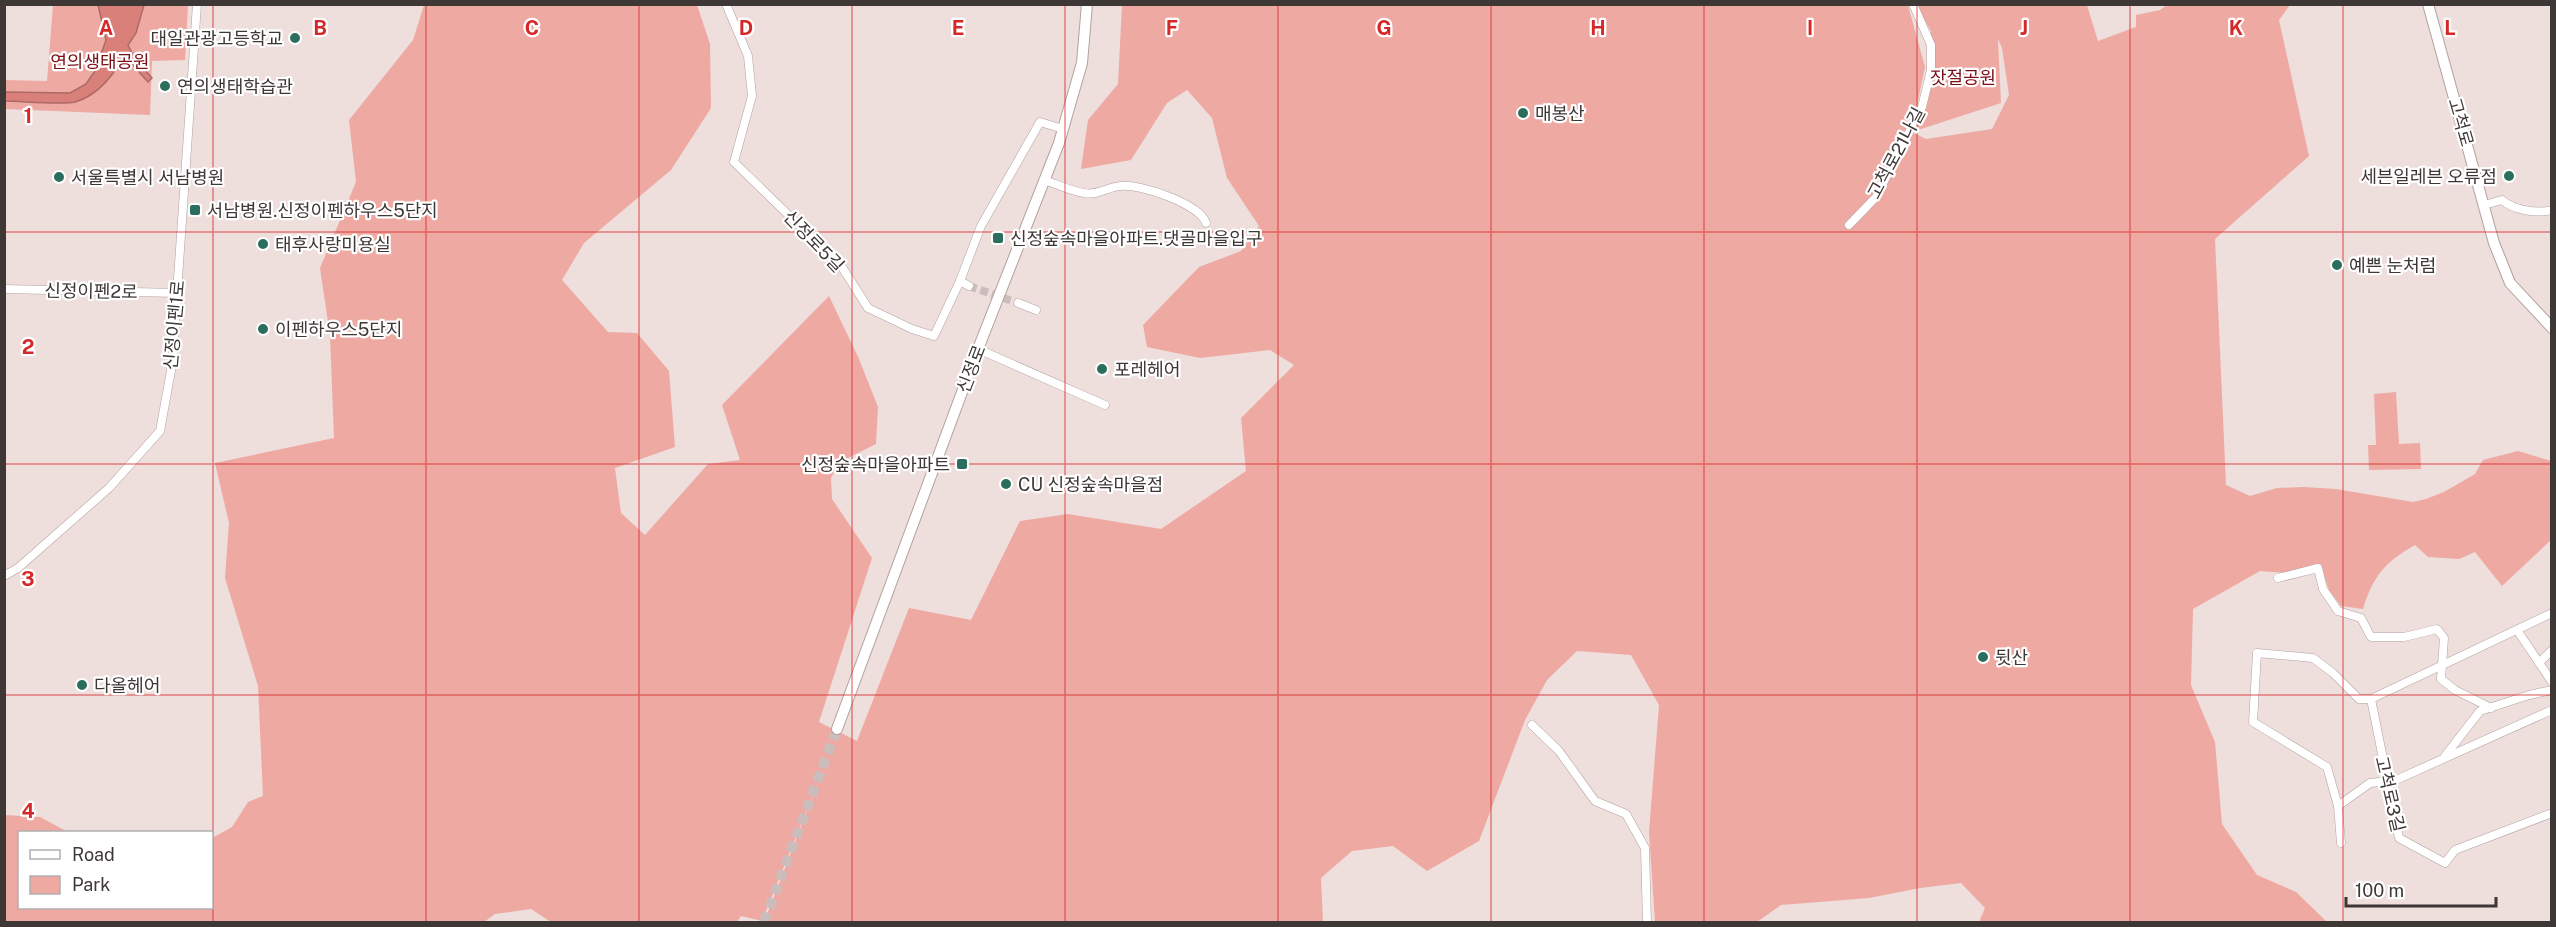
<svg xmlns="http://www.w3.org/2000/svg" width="2556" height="927" font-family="'Public Sans','Noto Sans KR',sans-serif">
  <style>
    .green { fill: #efa9a3; fill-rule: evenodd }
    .water { fill: #da807a; stroke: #ab6a66; stroke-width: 1.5 }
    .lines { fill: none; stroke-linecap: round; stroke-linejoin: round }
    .street-tunnel { stroke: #cbbdbb; stroke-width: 8; stroke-dasharray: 8 4; stroke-linecap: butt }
    .secondary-tunnel { stroke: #cbbdbb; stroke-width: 10; stroke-dasharray: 10 5; stroke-linecap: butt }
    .street-casing { stroke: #b1a2a0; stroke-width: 9 }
    .secondary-casing { stroke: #b1a2a0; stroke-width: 12 }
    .street { stroke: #fff; stroke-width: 8 }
    .secondary { stroke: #fff; stroke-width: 10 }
    .grid { fill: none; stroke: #d62828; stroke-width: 1.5; stroke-opacity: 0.55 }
    .poi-dot { fill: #2c6e5e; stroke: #fff; stroke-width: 2 }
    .labels { text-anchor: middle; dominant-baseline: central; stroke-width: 4.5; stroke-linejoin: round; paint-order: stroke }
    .poi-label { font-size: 18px; fill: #3d3736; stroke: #fff; text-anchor: start }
    .park-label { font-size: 18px; fill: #7c0e16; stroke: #fff }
    .street-label { font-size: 18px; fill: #3d3736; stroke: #fff }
    .grid-label { font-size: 20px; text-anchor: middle; font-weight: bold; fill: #d62828; stroke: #fff; stroke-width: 4.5; stroke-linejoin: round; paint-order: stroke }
  </style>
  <rect width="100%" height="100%" fill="#eededc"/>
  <!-- green -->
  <g class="green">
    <polygon points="53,5 188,5 185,60 152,61 150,115 5,109 4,80 47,81"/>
    <path d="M424,5H697L710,44L711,108L671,170L584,243L562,280L608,332L637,333L669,371L675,447L615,468L621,513L645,535L708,464L740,460L722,405L829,296L859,359L878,407L876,444L840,462L831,478L832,499L872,558L819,722L857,741L909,608L971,620L1020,521L1068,514L1161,529L1246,471L1241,418L1294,365L1270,350L1200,358L1147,347L1143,325L1199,267L1241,251L1259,226L1227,178L1212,118L1187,90L1167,103L1131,160L1081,169L1088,120L1118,84L1122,5H1908L1925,67L1914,119L1927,81L1931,31L1916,5H2087L2098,41L2136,27V15L2160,10L2167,5H2290L2279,20L2309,156L2215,239L2226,485L2250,496L2277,488L2303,487L2336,489L2413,502L2426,499L2444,492L2475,474L2483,460L2518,451L2551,461V540L2502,586L2475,552L2459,559L2428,557L2415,545C2385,562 2373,576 2363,609L2341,606L2329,590L2321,566L2287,573L2260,571L2193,609L2191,685L2215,742L2222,824L2257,875L2296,892L2327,922H1979L1985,908L1961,883L1920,888L1869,898L1781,905L1757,922H1655L1649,832L1659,705L1631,655L1577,651L1547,680L1525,720L1479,841L1427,871L1393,846L1352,851L1321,878L1323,922H764L819,780L762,921L741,916L737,922H551L531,909L495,914L484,922H5L4,815L40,817L68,832H20V908H212V838L232,827L248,802L263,796L258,686L225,578L229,523L215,463L334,438L330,336L320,268L356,182L349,120L413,40ZM1998,39L2002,48L2009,95L1992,129L1926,139L1912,132L2001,103Z"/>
    <polygon points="2396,392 2399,444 2420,443 2421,469 2369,470 2368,445 2376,445 2374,394"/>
  </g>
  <!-- water -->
  <path class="water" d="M98,5H144L136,33L128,45L135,59L152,78L148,82L123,54C117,73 97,96 75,102C61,105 21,101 5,101V92L70,93L86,84L95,71L106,40Z"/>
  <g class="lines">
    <!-- street-tunnel -->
    <polyline class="street-tunnel" points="969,286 1018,303"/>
    <!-- secondary-tunnel -->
    <polyline class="secondary-tunnel" points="764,922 837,729"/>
    <defs>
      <g id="street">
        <polyline points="726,4 748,56 752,96 734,162 842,267 868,308 912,329 934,336 960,281 981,226 1040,122 1063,129"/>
        <path d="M1044,180C1057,184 1070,191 1084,193C1096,196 1108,187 1120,186C1139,183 1200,204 1206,223"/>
        <path d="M2484,205L2502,200C2513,210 2537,214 2552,210"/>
        <polyline points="1849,225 1876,197 1922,107 1931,70 1931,45 1913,4"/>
        <polyline points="960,281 969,286"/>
        <polyline points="4,289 177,293"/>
        <polyline points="1018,303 1036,310"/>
        <polyline points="978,349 1105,405"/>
        <polyline points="4,576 18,568 109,488 160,431 172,365 197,4"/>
        <polyline points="2278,578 2318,568 2323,589 2338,611 2361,618 2371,637 2404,637 2437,629 2444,638 2441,679 2455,690 2491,708"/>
        <polyline points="2552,613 2371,699 2399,838 2445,863 2455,850 2552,813"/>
        <polyline points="2517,630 2552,682"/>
        <polyline points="2539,663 2552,650"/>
        <polyline points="1532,725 1559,751 1595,801 1626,814 1645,848 1647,922"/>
        <polyline points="2445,756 2480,711 2529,695 2552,690"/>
        <polyline points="2338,806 2370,783 2396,780 2552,710"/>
        <polyline points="2341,843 2338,806 2327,767 2253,722 2257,653 2313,658 2333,673 2359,699 2371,699"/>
      </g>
      <g id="secondary">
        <polyline points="2428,4 2494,243 2510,283 2552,328"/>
        <polyline points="837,729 978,349 1059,143 1082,63 1087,4"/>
      </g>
    </defs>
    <!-- street casing -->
    <use href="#street" class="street-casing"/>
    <!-- secondary casing -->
    <use href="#secondary" class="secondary-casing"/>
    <!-- street -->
    <use href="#street" class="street"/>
    <!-- secondary -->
    <use href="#secondary" class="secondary"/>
  </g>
  <!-- grid -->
  <path class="grid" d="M213,4V922M426,4V922M639,4V922M852,4V922M1065,4V922M1278,4V922M1491,4V922M1704,4V922M1917,4V922M2130,4V922M2343,4V922M4,232H2552M4,464H2552M4,695H2552"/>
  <!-- markers -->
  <g class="poi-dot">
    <circle cx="295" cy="38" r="6"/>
    <circle cx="165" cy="86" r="6"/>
    <circle cx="1523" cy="113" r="6"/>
    <circle cx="2509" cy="176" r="6"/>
    <circle cx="59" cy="177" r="6"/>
    <rect x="189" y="204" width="12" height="12" rx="3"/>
    <rect x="992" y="232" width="12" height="12" rx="3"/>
    <circle cx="263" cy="244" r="6"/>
    <circle cx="2337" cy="265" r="6"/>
    <circle cx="263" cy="329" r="6"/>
    <circle cx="1102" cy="369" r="6"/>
    <rect x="956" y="458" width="12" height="12" rx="3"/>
    <circle cx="1006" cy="484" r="6"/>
    <circle cx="1983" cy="657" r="6"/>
    <circle cx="82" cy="685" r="6"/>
  </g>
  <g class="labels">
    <!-- poi labels -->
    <g class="poi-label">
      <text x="283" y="38" text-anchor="end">대일관광고등학교</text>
      <text x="177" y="86">연의생태학습관</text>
      <text x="1535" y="113">매봉산</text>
      <text x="2497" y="176" text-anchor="end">세븐일레븐 오류점</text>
      <text x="71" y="177">서울특별시 서남병원</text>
      <text x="207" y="210">서남병원.신정이펜하우스5단지</text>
      <text x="1010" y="238">신정숲속마을아파트.댓골마을입구</text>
      <text x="275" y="244">태후사랑미용실</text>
      <text x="2349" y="265">예쁜 눈처럼</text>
      <text x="275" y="329">이펜하우스5단지</text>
      <text x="1114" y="369">포레헤어</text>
      <text x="950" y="464" text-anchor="end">신정숲속마을아파트</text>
      <text x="1018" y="484">CU 신정숲속마을점</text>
      <text x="1995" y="657">뒷산</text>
      <text x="94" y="685">다올헤어</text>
    </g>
    <!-- park labels -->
    <g class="park-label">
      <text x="100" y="61">연의생태공원</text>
      <text x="1963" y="77">잣절공원</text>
    </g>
    <!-- street labels -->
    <g class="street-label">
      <text transform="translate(2461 122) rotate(74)">고척로</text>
      <text transform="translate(1896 153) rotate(-62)">고척로21나길</text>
      <text transform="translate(814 241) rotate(46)">신정로5길</text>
      <text transform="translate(91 291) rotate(1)">신정이펜2로</text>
      <text transform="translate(174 325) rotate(-85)">신정이펜1로</text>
      <text transform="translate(971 369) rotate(-69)">신정로</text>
      <text transform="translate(2390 794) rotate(77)">고척로3길</text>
    </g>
  </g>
  <g class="grid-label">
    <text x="106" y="35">A</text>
    <text x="320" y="35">B</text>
    <text x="532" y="35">C</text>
    <text x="746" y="35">D</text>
    <text x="958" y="35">E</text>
    <text x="1172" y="35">F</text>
    <text x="1384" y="35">G</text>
    <text x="1598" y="35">H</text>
    <text x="1810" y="35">I</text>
    <text x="2024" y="35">J</text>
    <text x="2236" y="35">K</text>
    <text x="2450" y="35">L</text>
    <text x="28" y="123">1</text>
    <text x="28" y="354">2</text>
    <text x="28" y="586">3</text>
    <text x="28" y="818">4</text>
  </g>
  <!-- border -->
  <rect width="2556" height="927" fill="none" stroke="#3d3736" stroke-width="12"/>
  <!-- legend -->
  <rect x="18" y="831" width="195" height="78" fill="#ffffff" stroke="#b1afaf" stroke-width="1.5"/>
  <rect x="30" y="850" width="30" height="9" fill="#ffffff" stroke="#b1afaf" stroke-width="1.5"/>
  <text x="72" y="861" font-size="18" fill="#3d3736">Road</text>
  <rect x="30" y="876" width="30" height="18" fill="#efa9a3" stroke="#b1afaf" stroke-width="1.5"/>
  <text x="72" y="891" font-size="18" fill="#3d3736">Park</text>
  <!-- scale -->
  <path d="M2346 897v9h150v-9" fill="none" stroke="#3d3736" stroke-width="3"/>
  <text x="2355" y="897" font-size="18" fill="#3d3736" stroke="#ffffff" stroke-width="4.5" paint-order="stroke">100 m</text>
</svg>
